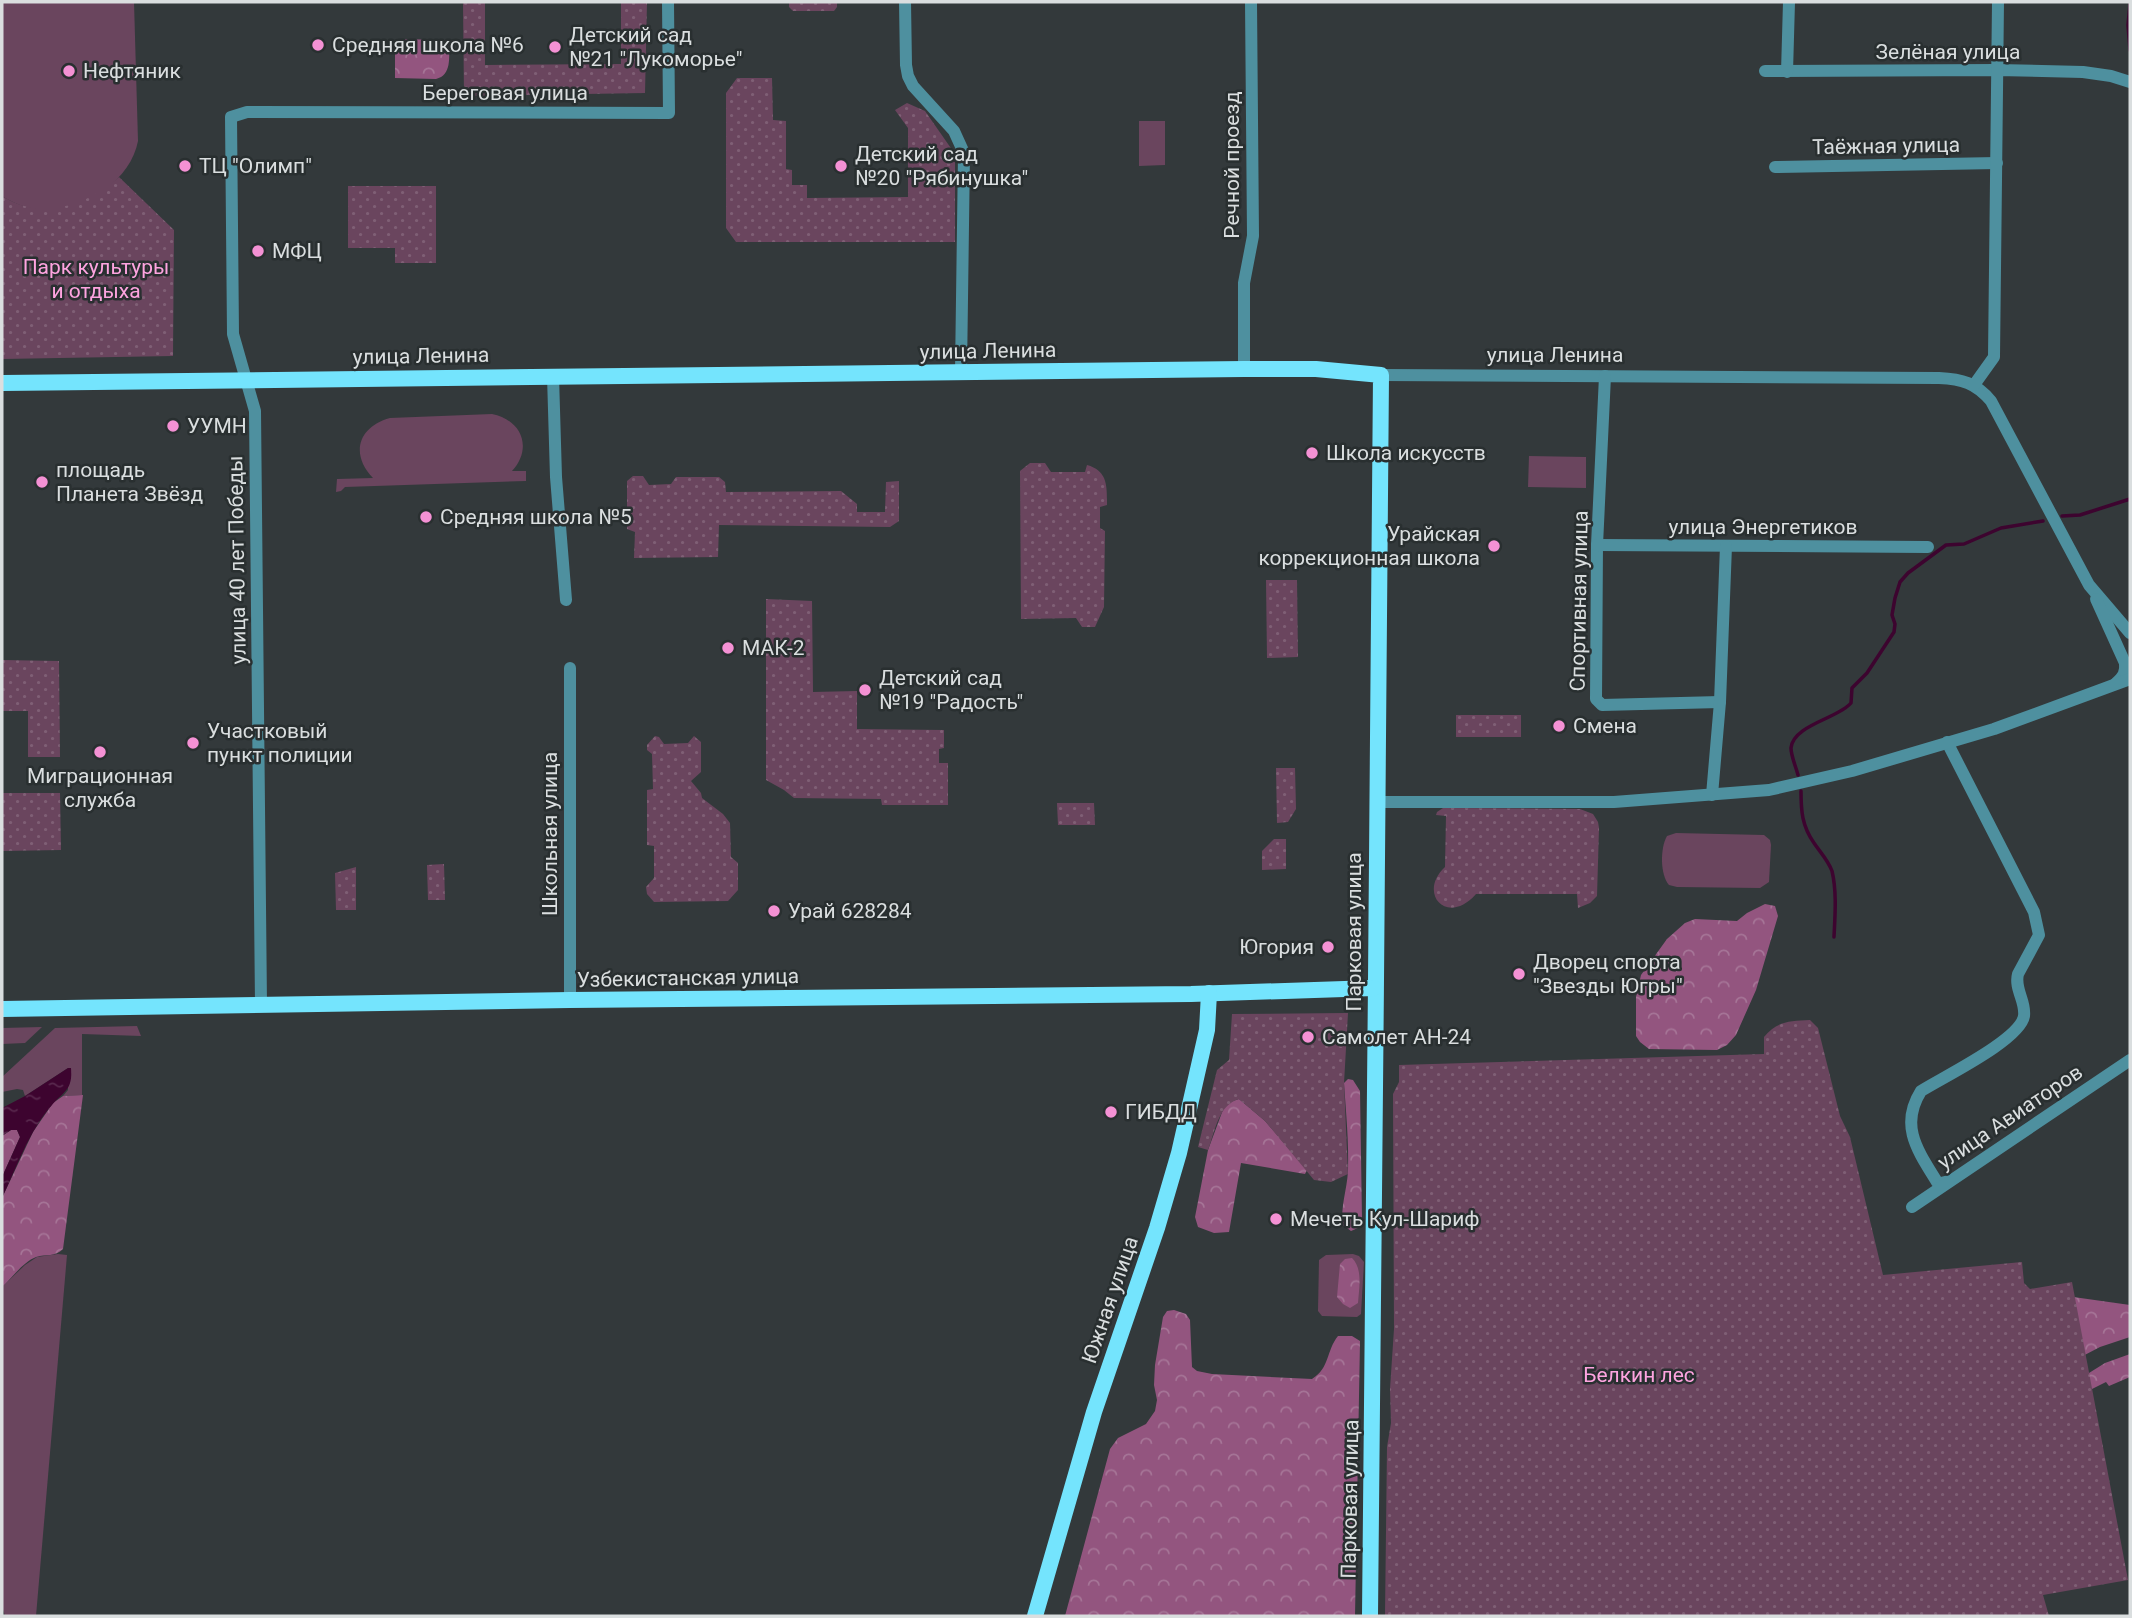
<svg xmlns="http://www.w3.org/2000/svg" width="2132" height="1618" font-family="Roboto,sans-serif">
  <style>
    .grass { fill: #6a455e }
    .forest { fill: url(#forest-crowns) }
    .park { fill: url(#park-dots) }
    .water { fill: url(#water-ripples) }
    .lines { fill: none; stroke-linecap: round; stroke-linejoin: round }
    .stream { stroke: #3d042f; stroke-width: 3.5 }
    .minor { stroke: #4e909f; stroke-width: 12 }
    .major { stroke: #74e4fd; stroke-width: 16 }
    .poi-dot { fill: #f491d4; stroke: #292f30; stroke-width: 2.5 }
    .labels { text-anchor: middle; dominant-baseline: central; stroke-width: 5; stroke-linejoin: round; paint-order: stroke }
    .poi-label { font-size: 21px; fill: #dadedf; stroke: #292f30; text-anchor: start }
    .street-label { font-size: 21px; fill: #dadedf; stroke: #292f30 }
    .park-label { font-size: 21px; fill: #fea4e0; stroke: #292f30 }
  </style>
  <defs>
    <pattern id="forest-crowns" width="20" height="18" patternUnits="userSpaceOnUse" patternTransform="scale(1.75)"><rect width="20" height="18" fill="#93557f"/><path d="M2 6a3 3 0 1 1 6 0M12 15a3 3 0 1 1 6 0" fill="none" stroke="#a67597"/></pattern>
    <pattern id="park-dots" width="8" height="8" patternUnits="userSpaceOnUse" patternTransform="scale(1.75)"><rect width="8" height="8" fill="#6a455e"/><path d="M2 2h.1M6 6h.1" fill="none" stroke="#7f5f75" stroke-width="1.8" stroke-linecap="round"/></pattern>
    <pattern id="water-ripples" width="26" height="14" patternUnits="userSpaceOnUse" patternTransform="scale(1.75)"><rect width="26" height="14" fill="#3d042f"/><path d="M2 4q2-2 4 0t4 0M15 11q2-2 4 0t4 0" fill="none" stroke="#58284d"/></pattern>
  </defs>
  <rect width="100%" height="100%" fill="#33393b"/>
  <!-- grass -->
  <g class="grass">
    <path d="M2,2H134L138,141C131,179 87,209 49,210C32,210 16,205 2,196Z"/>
    <polygon points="1139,121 1165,121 1165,165 1139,166"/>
    <path d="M492,414C522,420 533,448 512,471H526V481L345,487L341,491L336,492L337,479L373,478C350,454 358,427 390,418Z"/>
    <polygon points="1529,456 1586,457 1586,488 1528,487"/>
    <path d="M1676,833L1764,835L1770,840L1771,845L1769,882L1760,888L1677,887L1669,885C1660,875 1660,848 1667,836Z"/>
    <polygon points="137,1026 141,1036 82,1034 82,1095 63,1096 68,1090 68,1068 25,1096 23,1090 17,1089 2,1092 2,1077 55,1028"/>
    <polygon points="42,1027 25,1043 2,1044 2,1028"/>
    <polygon points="58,1254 67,1255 36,1616 5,1616 2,1606 2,1287 25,1265 37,1257"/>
    <polygon points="1353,1254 1359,1256 1364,1262 1361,1314 1357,1317 1322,1316 1318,1311 1319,1260 1326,1255"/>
  </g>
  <!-- forest -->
  <g class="forest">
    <path d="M397,39L447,40L449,44C449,57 452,75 436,79L395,78V41Z"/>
    <polygon points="1765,904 1775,906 1778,916 1756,990 1736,1035 1727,1045 1717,1050 1649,1049 1640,1042 1636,1036 1636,997 1641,975 1667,939 1685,923 1695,919 1737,921 1747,913"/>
    <path d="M1348,1079L1353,1080L1360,1091L1362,1219L1358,1228L1351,1231L1343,1225C1340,1207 1347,1190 1348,1171C1349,1142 1346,1113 1344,1083Z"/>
    <path d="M83,1095L63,1249C55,1257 46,1254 36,1257C23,1262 12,1278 2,1287V1198L33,1132L53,1103L63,1096Z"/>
    <polygon points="1239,1099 1265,1121 1307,1170 1305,1174 1241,1163 1229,1232 1214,1233 1198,1227 1195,1217 1208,1150 1224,1107 1230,1102"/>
    <polygon points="11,1130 17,1130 20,1137 2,1177 2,1136"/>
    <path d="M1352,1258C1363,1269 1359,1288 1358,1303L1350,1308L1343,1304L1337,1297L1340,1264L1345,1259Z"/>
    <polygon points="2045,1293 2130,1305 2130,1337 2100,1347 2077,1359"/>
    <path d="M1174,1310L1186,1314L1190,1320L1192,1367L1197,1371L1212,1374L1312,1379C1330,1368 1326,1351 1338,1336H1352L1360,1341L1355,1616H1065L1110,1449L1118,1438L1146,1424L1155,1411L1157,1400L1154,1385L1155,1365L1163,1317L1167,1311Z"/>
    <polygon points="2130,1354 2130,1377 2109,1386 2106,1382 2088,1391 2089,1373 2105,1363"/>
  </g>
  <!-- park -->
  <g class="park">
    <polygon points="463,2 485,2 485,65 621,64 621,2 647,2 645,93 464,96"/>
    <polygon points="789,2 837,2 837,7 834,11 793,11 789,7"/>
    <polygon points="737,78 772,78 773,120 786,121 786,169 792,170 792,185 807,185 807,198 908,197 908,128 895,110 907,103 925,111 955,154 955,242 736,242 726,228 726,93"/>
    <path d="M119,177L174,230L173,356L2,359V196C42,221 86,206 119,177Z"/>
    <polygon points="348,186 436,186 436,263 395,263 395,248 348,248"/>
    <path d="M1030,463H1045L1051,472H1085L1087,465C1108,471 1107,486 1107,505L1100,507V528L1105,531L1104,607L1095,627H1082L1076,618L1021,619L1020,471Z"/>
    <polygon points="633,476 643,476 649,485 671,484 676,477 719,477 725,482 726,492 841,491 857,504 857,512 885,512 886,482 899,481 899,521 890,527 719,525 718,557 634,558 635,532 627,529 627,481"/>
    <polygon points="1266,580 1297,580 1298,657 1267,658"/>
    <polygon points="766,599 812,601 813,692 857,691 857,729 944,730 944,748 939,749 939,763 948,763 948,805 882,805 881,799 794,798 784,790 766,780"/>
    <polygon points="2,660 59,661 60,757 28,757 28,711 2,711"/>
    <rect x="1456" y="715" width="65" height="22"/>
    <polygon points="655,736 659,737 664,744 688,743 694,736 701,742 701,772 691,781 701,793 702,798 723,814 730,823 731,857 738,863 738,890 728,901 654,902 647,894 646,887 654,878 654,846 647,845 647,790 653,789 652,754 647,750 647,745"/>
    <polygon points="1276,768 1295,768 1296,809 1288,822 1277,823"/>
    <polygon points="2,793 60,793 61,850 2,851"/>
    <polygon points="1057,803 1094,803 1095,825 1058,825"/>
    <path d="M1443,808L1580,809L1593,814L1598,822L1599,828L1597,896L1590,903L1578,908L1577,894H1476C1447,927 1417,893 1445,867L1446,816L1436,815L1437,812Z"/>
    <polygon points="1274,839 1286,839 1286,869 1262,870 1262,851"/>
    <polygon points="444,864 445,900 428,900 427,865"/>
    <polygon points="356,867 356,910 336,910 335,873"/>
    <path d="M1348,1013L1344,1083L1348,1174L1331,1182L1314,1180L1265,1121L1239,1099C1218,1105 1215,1132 1208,1150L1198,1147L1217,1070L1229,1060L1232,1014Z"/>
    <path d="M1810,1020L1818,1028L1840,1116L1850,1137L1883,1275L2022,1262L2024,1283L2030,1289L2072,1282L2128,1580L2043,1595L2049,1616H1385L1387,1447L1391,1423L1390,1389L1394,1329L1393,1094L1399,1082V1065L1764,1054V1037C1777,1021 1790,1021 1810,1020Z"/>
  </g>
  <!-- water -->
  <path class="water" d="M68,1068H71C73,1090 64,1091 52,1105C29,1131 17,1167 2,1198V1177L20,1137L17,1130H11L2,1136V1108L25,1096Z"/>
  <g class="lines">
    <!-- stream -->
    <g class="stream">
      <polyline points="2130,4 2128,25 2130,50"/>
      <polyline points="2062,516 2080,515 2130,499"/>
      <path d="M1798,775C1796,767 1791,756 1791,748C1793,725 1839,718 1851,703L1852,688L1867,673L1894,632L1895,624L1892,615L1895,598L1900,582L1908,573L1946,545L1964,544L2001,528L2043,521"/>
      <path d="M1801,791C1801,811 1802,826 1814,843C1820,852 1828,860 1832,871C1837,892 1835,916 1834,937"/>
    </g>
    <!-- minor -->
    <g class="minor">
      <polyline points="905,2 906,65 908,76 913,86 954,131 964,153 961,372"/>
      <polyline points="1765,71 1997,70 2083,72 2111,76 2130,82"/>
      <polyline points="1787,72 1789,2"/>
      <polyline points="1775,167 1997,163"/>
      <polyline points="1244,369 1244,283 1253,236 1251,2"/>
      <path d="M1381,375L1939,378C1962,379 1976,383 1991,401L2089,585L2130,633"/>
      <polyline points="553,376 556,477 566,600"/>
      <polyline points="1605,376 1597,545 1596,699 1602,705 1720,702"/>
      <polyline points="1974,385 1994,357 1998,2"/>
      <polyline points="1597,545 1928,547"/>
      <path d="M2096,599L2125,663C2126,673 2123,677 2116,683"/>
      <polyline points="570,668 570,1000"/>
      <path d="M1947,742L2034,912L2039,935L2018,974C2014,989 2026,1001 2024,1016C2020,1040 1943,1077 1921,1091C1899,1126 1918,1151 1937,1182L1941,1183L1949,1181"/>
      <polyline points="1712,795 1720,702 1726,546"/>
      <polyline points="1376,802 1614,802 1769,790 1852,771 1994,729 2130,679"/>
      <polyline points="261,1005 255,411 233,334 231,117 247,112 669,113 668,2"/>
      <polyline points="1912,1207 2130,1060"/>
    </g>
    <!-- major -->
    <g class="major">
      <path d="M2,383L1244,369H1316L1381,375C1376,789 1376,1202 1370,1616"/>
      <polyline points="2,1009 570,1000 1191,994 1374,988"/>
      <polyline points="1035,1616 1094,1412 1157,1228 1179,1153 1207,1030 1209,993"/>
    </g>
  </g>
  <!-- markers -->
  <g class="poi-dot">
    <circle cx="318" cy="45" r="7"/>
    <circle cx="555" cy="47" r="7"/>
    <circle cx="69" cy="71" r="7"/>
    <circle cx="185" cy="166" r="7"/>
    <circle cx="841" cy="166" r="7"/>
    <circle cx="258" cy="251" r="7"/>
    <circle cx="173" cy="426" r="7"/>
    <circle cx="1312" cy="453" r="7"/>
    <circle cx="42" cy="482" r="7"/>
    <circle cx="426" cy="517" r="7"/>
    <circle cx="1494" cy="546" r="7"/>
    <circle cx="728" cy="648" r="7"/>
    <circle cx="865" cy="690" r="7"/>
    <circle cx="1559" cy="726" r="7"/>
    <circle cx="193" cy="743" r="7"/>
    <circle cx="100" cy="752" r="7"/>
    <circle cx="774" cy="911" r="7"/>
    <circle cx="1328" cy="947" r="7"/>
    <circle cx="1519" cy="974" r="7"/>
    <circle cx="1308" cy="1037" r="7"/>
    <circle cx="1111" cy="1112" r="7"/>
    <circle cx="1276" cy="1219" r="7"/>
  </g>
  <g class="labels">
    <!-- poi labels -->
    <g class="poi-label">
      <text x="569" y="35">Детский сад<tspan x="569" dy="24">№21 "Лукоморье"</tspan></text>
      <text x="332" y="45">Средняя школа №6</text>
      <text x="83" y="71">Нефтяник</text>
      <text x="855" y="154">Детский сад<tspan x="855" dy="24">№20 "Рябинушка"</tspan></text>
      <text x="199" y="166">ТЦ "Олимп"</text>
      <text x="272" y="251">МФЦ</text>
      <text x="187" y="426">УУМН</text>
      <text x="1326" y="453">Школа искусств</text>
      <text x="56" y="470">площадь<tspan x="56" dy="24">Планета Звёзд</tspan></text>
      <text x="440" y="517">Средняя школа №5</text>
      <text x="1480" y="534" text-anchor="end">Урайская<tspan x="1480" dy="24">коррекционная школа</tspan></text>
      <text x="742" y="648">МАК-2</text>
      <text x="879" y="678">Детский сад<tspan x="879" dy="24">№19 "Радость"</tspan></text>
      <text x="1573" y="726">Смена</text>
      <text x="207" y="731">Участковый<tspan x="207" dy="24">пункт полиции</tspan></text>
      <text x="100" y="776" text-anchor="middle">Миграционная<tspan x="100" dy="24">служба</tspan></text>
      <text x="788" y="911">Урай 628284</text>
      <text x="1314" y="947" text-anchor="end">Югория</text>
      <text x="1533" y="962">Дворец спорта<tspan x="1533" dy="24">"Звезды Югры"</tspan></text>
      <text x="1322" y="1037">Самолет АН-24</text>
      <text x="1125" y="1112">ГИБДД</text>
      <text x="1290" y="1219">Мечеть Кул-Шариф</text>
    </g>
    <!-- street labels -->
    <g class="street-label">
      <text x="1948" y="52">Зелёная улица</text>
      <text x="505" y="93">Береговая улица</text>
      <text transform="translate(1886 146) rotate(-1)">Таёжная улица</text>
      <text transform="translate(1232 165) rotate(-90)">Речной проезд</text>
      <text transform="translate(988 351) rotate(-1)">улица Ленина</text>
      <text x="1555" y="355">улица Ленина</text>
      <text transform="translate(421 356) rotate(-1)">улица Ленина</text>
      <text x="1763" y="527">улица Энергетиков</text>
      <text transform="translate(237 560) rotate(-91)">улица 40 лет Победы</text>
      <text transform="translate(1579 601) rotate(-89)">Спортивная улица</text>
      <text transform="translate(550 834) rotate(-90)">Школьная улица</text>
      <text transform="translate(1354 932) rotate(-90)">Парковая улица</text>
      <text transform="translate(688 978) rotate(-1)">Узбекистанская улица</text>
      <text transform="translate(2010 1117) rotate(-34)">улица Авиаторов</text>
      <text transform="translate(1110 1300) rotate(-71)">Южная улица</text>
      <text transform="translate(1350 1499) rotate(-89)">Парковая улица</text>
    </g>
    <!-- park labels -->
    <g class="park-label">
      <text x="96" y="267">Парк культуры<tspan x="96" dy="24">и отдыха</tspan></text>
      <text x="1639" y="1375">Белкин лес</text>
    </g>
  </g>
  <!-- border -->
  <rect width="2132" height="1618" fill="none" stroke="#dadedf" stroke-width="7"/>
</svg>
